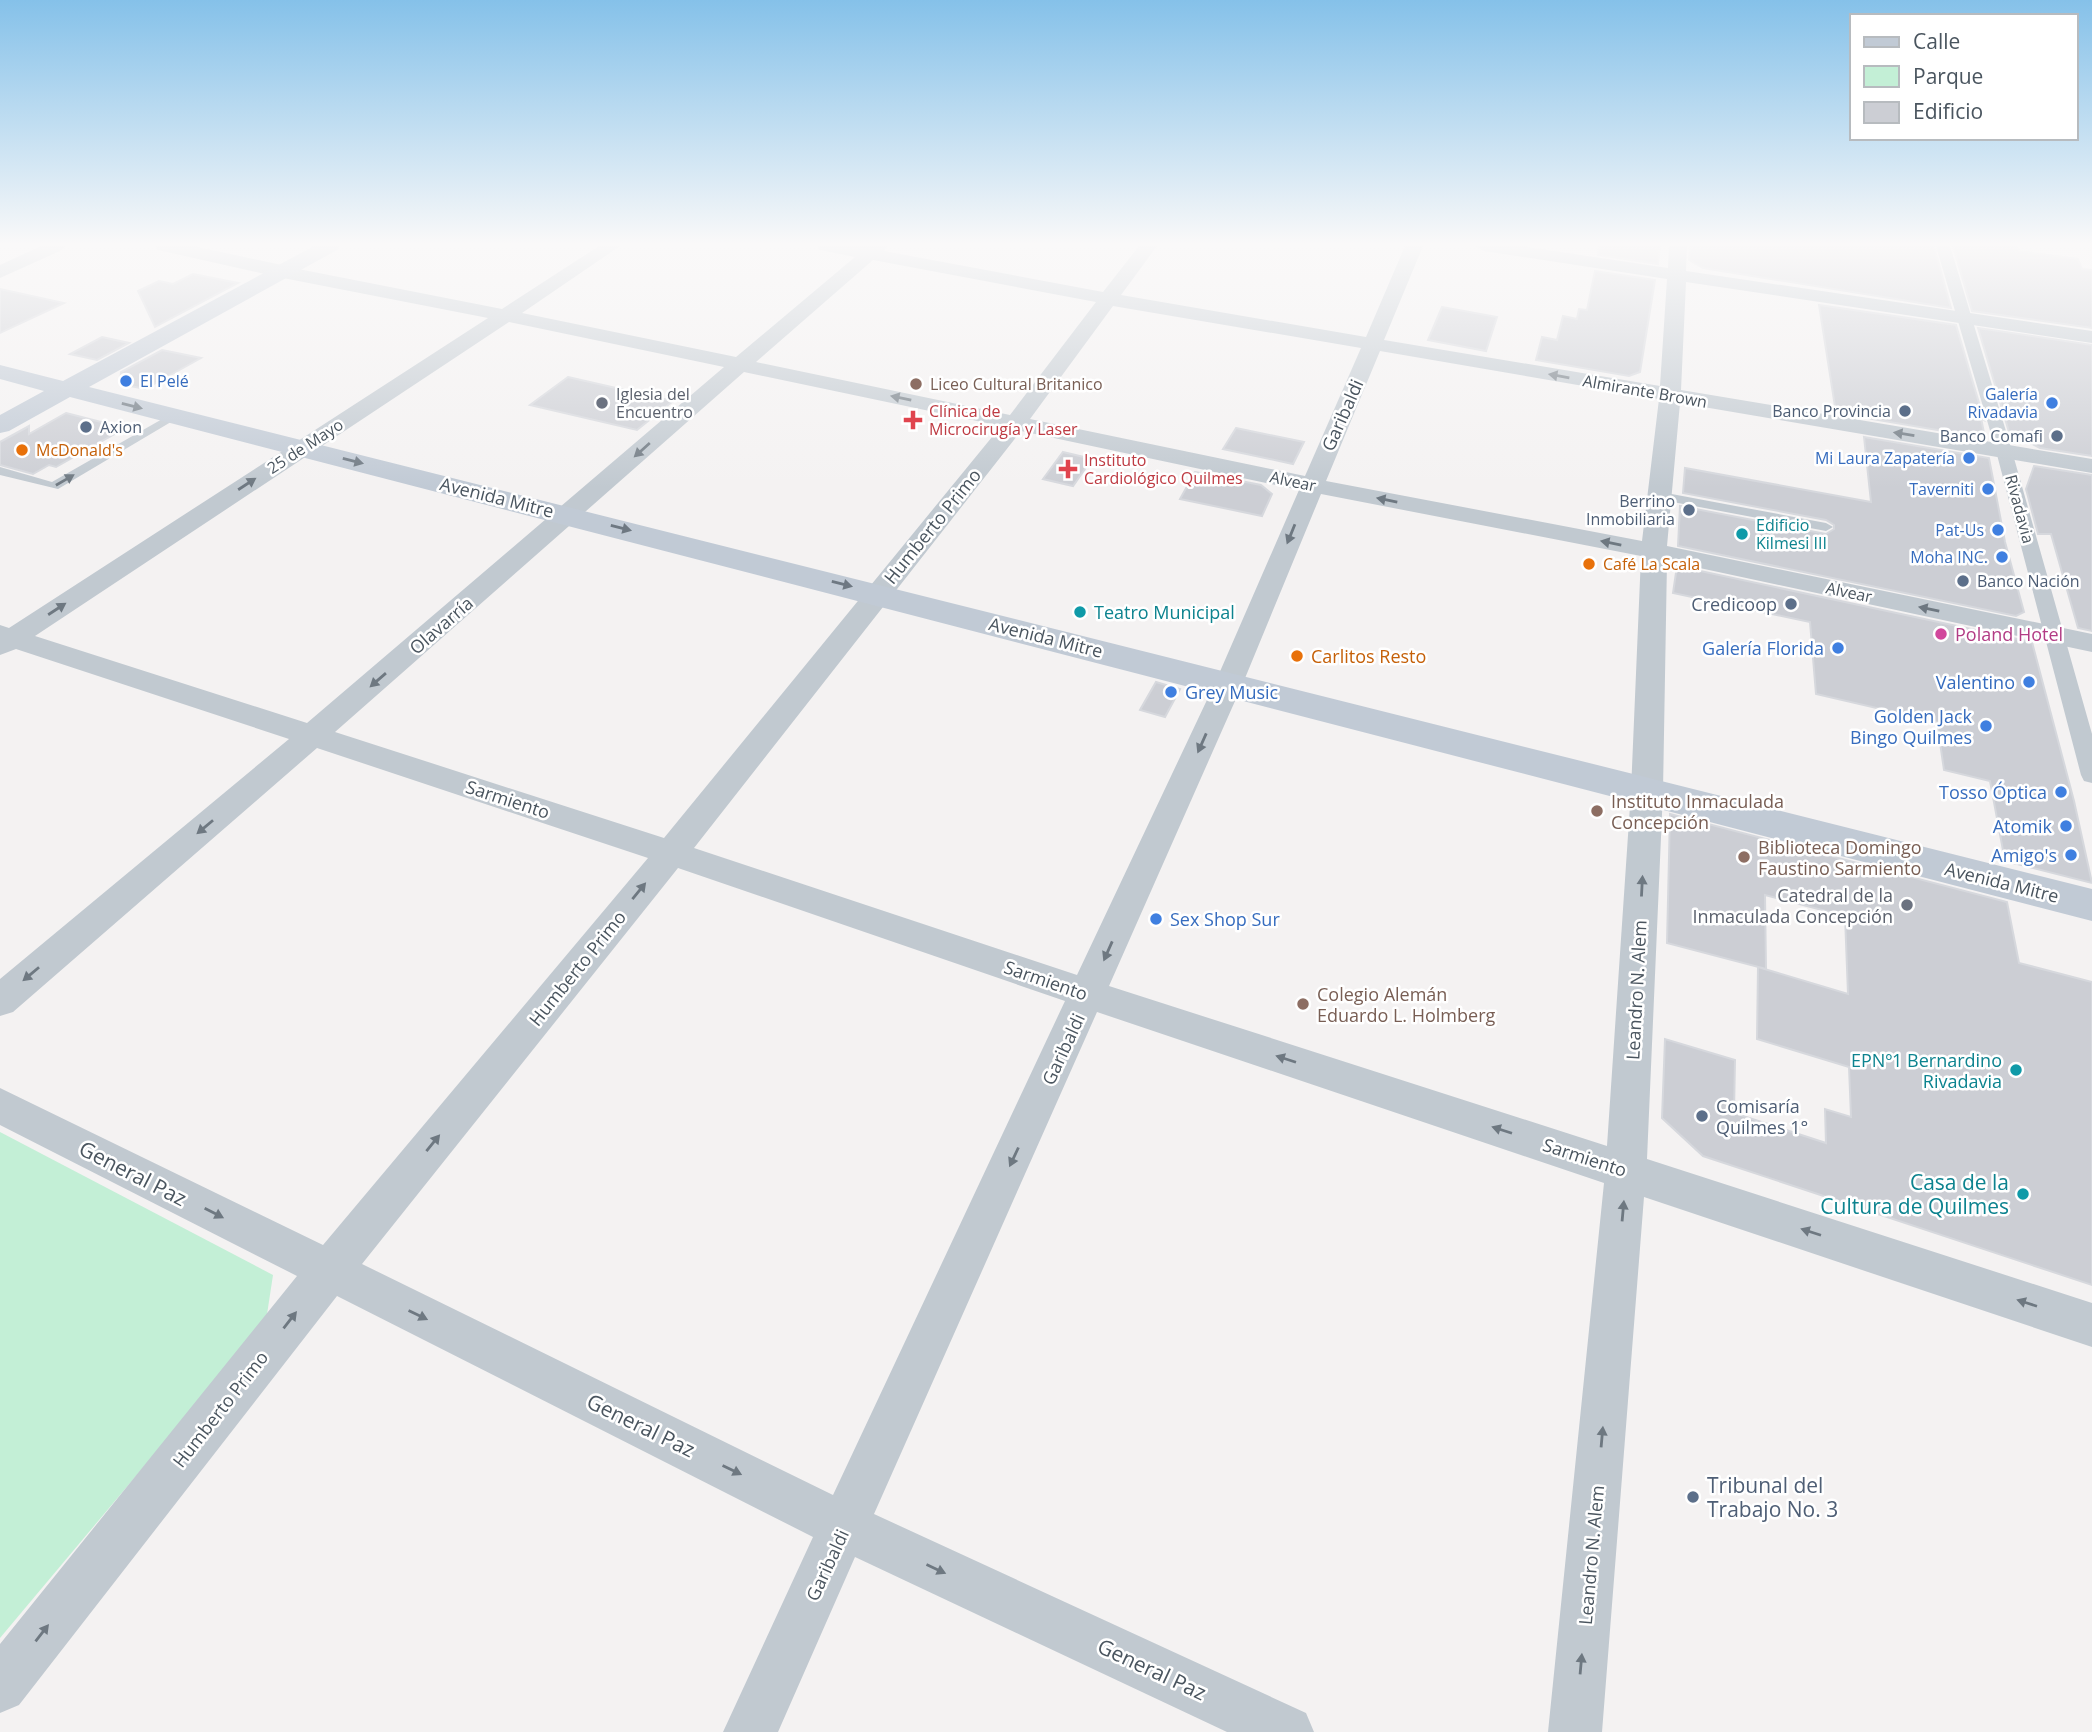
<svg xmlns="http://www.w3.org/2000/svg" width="2092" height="1732" font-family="'Open Sans',sans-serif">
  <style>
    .green { fill: #c3efd6 }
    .building { fill: #ccced4; stroke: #d6d8dd; stroke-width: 2 }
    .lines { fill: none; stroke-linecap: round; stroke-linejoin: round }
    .service { fill: #c1c9d0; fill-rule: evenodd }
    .pedestrian { fill: #c1c9d0; fill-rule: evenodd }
    .minor { fill: #c1c9d0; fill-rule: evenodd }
    .tertiary { fill: #c1c9d0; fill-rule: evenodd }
    .secondary { fill: #c1cad5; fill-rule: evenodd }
    .oneway { fill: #6e7881 }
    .oneway2 { fill: #6e7882 }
    .shop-dot { fill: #3f7fe0; stroke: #fff; stroke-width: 2.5 }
    .education-dot { fill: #8d6e63; stroke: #fff; stroke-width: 2.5 }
    .worship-dot { fill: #6b7280; stroke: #fff; stroke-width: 2.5 }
    .service-dot { fill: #5c6f8a; stroke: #fff; stroke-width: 2.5 }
    .health-dot { fill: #e0444e; stroke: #fff; stroke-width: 2.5 }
    .food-dot { fill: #e8710a; stroke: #fff; stroke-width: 2.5 }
    .culture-dot { fill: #0f9aa8; stroke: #fff; stroke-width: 2.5 }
    .hotel-dot { fill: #d1479c; stroke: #fff; stroke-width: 2.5 }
    .labels { text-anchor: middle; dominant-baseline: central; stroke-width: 5; stroke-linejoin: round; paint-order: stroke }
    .far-shop-label { font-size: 16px; fill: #366cbe; stroke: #fff; text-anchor: end }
    .far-education-label { font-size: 16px; fill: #785e54; stroke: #fff; text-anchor: start }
    .far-street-label { font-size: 16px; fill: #4a555f; stroke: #fff }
    .far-worship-label { font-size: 16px; fill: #5b616d; stroke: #fff; text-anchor: start }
    .far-health-label { font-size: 16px; fill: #be3a42; stroke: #fff; text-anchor: start }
    .far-service-label { font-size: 16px; fill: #4e5e75; stroke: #fff; text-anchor: end }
    .far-food-label { font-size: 16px; fill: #c56008; stroke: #fff; text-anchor: start }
    .far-culture-label { font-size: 16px; fill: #0d838f; stroke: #fff; text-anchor: start }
    .street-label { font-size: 18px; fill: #4a555f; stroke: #fff }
    .service-label { font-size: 18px; fill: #4e5e75; stroke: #fff; text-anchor: end }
    .culture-label { font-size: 18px; fill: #0d838f; stroke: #fff; text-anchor: start }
    .hotel-label { font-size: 18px; fill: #b23c85; stroke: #fff; text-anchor: start }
    .shop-label { font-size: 18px; fill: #366cbe; stroke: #fff; text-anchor: end }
    .food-label { font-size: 18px; fill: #c56008; stroke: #fff; text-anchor: start }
    .education-label { font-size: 18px; fill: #785e54; stroke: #fff; text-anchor: start }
    .worship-label { font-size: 18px; fill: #5b616d; stroke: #fff; text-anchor: end }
    .near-street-label { font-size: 21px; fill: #4a555f; stroke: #fff }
    .near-culture-label { font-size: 21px; fill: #0d838f; stroke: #fff; text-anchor: end }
    .near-service-label { font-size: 21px; fill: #4e5e75; stroke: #fff; text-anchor: start }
  </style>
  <rect width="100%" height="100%" fill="#f4f2f2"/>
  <!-- green -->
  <polygon class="green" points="0,1132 273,1275 266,1321 0,1638"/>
  <!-- building -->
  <g class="building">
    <polygon points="1599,246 1660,246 1658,264 1598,255"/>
    <polygon points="1690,246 1934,246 1951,308 1703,268 1689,260"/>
    <polygon points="1953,246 2017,246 2019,251 2078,259 2082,269 2092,270 2092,328 1972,311"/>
    <polygon points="1595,271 1655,280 1640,372 1629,376 1536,360 1542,337 1557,340 1563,316 1577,319 1579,309 1587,310"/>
    <polygon points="193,274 238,283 155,327 138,291 159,281 173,284"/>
    <polygon points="0,289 64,303 0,333"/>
    <polygon points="1819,305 1956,325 1984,420 1981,418 1985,438 1836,413"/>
    <polygon points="1442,307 1497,317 1486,351 1428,340"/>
    <polygon points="1978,328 2092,345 2092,456 2040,448 2009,432"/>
    <polygon points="102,337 129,343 97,360 70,354"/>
    <polygon points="162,350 201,358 145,389 120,384 121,372"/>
    <polygon points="568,377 673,401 637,430 530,405"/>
    <polygon points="66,413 125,428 56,467 49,465 33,474 0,465 0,442 29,426 29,434"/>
    <polygon points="1236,428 1304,442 1293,464 1223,449"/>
    <polygon points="1864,437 1989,458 2005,542 2024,612 2016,616 1678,546 1680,506 1826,534 1834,529 1834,525 1826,520 1683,493 1685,468 1871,502"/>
    <polygon points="1063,452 1092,459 1073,486 1043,479"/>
    <polygon points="2034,466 2092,475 2092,631 2078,628 2051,534 2038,534 2026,489"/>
    <polygon points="1195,472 1261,485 1272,494 1262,516 1180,499"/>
    <polygon points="1677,566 2032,642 2074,801 2092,883 2005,861 1990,781 1944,770 1937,722 1816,694 1810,622 1673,593"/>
    <polygon points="1156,682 1180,689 1165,717 1140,710"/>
    <polygon points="1670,814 2007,902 2019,963 2092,982 2092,1285 1703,1156 1662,1118 1665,1039 1735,1060 1734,1113 1826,1143 1825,1109 1851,1117 1849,1067 1757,1039 1758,967 1848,994 1845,916 1765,895 1766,969 1667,943"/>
  </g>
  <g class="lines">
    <!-- service -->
    <g class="service">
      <polygon points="171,414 181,416 58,489 0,475 0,467 52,482"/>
      <polygon points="1661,492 1826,523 1833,527 1826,531 1657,499 1655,496"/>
    </g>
    <!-- pedestrian -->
    <polygon class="pedestrian" points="1936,246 1950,246 2012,451 2092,734 2092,783 2084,781 2081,775 1996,451"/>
    <!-- minor -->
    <g class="minor">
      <polygon points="41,246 65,246 62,250 0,278 0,265"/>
      <path d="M599,246H620L522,313L736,357L855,257L820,250L817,246H888L884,251L1103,292L1139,246H1157L1121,295L1366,337L1405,246H1423L1384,340L1660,386L1667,279L1484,251L1475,246H1520L1668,268L1669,246H1687L1686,271L2092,331V343L1686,282L1681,390L2092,459V473L1680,403L1667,546L2092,634V652L1667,561L1663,791L1647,1159L2092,1303V1347L1644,1197L1602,1732H1548L1604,1183L1097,1012L874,1514L1306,1713L1314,1732H1227L855,1557L778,1732H723L813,1537L337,1296L19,1705L0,1713V1644L297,1276L0,1125V1088L323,1245L648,858L317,748L13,1012L0,1016V979L289,739L16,649L0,655V625L9,628L488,318L283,278L276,276L274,272L276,268L283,266L502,309ZM873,260L1096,302L1010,415L756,362ZM1113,306L1361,348L1305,476L1030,419ZM509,322L724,367L307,723L35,636ZM1380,351L1659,399L1642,541L1326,481ZM744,372L1001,426L664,838L335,732ZM1021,431L1299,490L1215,683L1077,975L694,848ZM1321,494L1641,556L1631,791L1607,1146L1109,986L1243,683ZM678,868L1065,1001L833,1495L362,1264Z"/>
    </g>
    <!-- tertiary -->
    <polygon class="tertiary" points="155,246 193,246 291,267 294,272 291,277 283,278 158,250"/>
    <!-- secondary -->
    <polygon class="secondary" points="314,246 340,246 337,250 89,387 2092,889 2092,921 70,397 9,431 0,433 0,415 44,391 0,379 0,365 63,381"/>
  </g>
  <!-- one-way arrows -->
  <defs><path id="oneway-solid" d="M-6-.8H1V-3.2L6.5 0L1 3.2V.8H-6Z" transform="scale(1.75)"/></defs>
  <g class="oneway">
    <use href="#oneway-solid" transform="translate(1559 376) rotate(-170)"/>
    <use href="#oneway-solid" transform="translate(901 398) rotate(-168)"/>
    <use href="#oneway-solid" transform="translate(1904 434) rotate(-171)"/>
    <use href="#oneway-solid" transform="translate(642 450) rotate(138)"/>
    <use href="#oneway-solid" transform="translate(65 480) rotate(-30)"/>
    <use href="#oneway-solid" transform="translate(247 484) rotate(-33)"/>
    <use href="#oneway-solid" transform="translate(1387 500) rotate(-169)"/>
    <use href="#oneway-solid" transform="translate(1291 534) rotate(112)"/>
    <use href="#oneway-solid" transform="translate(1611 543) rotate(-169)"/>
    <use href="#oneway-solid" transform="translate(57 609) rotate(-33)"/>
    <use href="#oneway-solid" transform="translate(1929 609) rotate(-168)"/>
    <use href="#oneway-solid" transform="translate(378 680) rotate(139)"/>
    <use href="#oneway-solid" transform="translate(1202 743) rotate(114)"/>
    <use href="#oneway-solid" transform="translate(205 827) rotate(140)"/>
    <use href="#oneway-solid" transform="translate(1642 886) rotate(-87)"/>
    <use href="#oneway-solid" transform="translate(639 891) rotate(-51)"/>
    <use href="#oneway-solid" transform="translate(1108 951) rotate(114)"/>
    <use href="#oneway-solid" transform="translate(31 974) rotate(140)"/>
    <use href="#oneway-solid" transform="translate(1286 1059) rotate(-162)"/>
    <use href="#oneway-solid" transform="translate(1502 1130) rotate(-162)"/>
    <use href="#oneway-solid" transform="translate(433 1143) rotate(-51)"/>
    <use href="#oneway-solid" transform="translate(1014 1157) rotate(115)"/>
    <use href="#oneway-solid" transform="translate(1623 1211) rotate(-85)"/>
    <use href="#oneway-solid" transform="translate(214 1213) rotate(27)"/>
    <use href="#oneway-solid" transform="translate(1811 1232) rotate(-162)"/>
    <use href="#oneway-solid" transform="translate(2027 1303) rotate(-162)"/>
    <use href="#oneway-solid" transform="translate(418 1315) rotate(26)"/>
    <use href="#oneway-solid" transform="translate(290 1320) rotate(-52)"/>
    <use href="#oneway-solid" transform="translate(1602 1437) rotate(-85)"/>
    <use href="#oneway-solid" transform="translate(732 1470) rotate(26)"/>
    <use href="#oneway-solid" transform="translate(936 1569) rotate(25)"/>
    <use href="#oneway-solid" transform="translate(42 1633) rotate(-52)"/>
    <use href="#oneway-solid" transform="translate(1581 1664) rotate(-85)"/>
  </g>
  <g class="oneway2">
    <use href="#oneway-solid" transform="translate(132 406) rotate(14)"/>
    <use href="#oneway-solid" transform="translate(353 461) rotate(14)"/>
    <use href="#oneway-solid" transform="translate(621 528) rotate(14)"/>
    <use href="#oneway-solid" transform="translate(842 584) rotate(14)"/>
  </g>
  <!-- sky -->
  <linearGradient id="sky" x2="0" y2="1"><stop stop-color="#85c1e9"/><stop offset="0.5" stop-color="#faf9f9"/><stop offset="1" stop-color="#faf9f9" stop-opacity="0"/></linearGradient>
  <rect width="2092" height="488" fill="url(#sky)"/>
  <!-- markers -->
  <g class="shop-dot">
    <circle cx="126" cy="381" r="7"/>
    <circle cx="2052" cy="403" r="7"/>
    <circle cx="1969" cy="458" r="7"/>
    <circle cx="1988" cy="489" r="7"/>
    <circle cx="1998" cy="530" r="7"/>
    <circle cx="2002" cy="557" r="7"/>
    <circle cx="1838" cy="648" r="7"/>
    <circle cx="2029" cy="682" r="7"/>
    <circle cx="1171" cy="692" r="7"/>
    <circle cx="1986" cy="726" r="7"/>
    <circle cx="2061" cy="792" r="7"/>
    <circle cx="2066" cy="826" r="7"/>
    <circle cx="2071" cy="855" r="7"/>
    <circle cx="1156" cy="919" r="7"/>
  </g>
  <g class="education-dot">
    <circle cx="916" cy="384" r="7"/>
    <circle cx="1597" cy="811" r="7"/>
    <circle cx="1744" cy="857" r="7"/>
    <circle cx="1303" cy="1004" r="7"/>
  </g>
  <g class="worship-dot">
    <circle cx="602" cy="403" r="7"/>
    <circle cx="1907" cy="905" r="7"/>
  </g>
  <g class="service-dot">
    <circle cx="1905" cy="411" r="7"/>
    <circle cx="86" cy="427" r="7"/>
    <circle cx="2057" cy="436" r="7"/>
    <circle cx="1689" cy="510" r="7"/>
    <circle cx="1963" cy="581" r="7"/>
    <circle cx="1791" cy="604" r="7"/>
    <circle cx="1702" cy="1116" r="7"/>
    <circle cx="1693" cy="1497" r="7"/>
  </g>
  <g class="health-dot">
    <path d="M909.5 409.5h7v7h7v7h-7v7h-7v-7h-7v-7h7z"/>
    <path d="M1064.5 458.5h7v7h7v7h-7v7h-7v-7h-7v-7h7z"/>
  </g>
  <g class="food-dot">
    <circle cx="22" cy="450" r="7"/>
    <circle cx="1589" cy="564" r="7"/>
    <circle cx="1297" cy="656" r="7"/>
  </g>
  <g class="culture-dot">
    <circle cx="1742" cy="534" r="7"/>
    <circle cx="1080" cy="612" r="7"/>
    <circle cx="2016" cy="1070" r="7"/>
    <circle cx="2023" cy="1194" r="7"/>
  </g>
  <circle class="hotel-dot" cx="1941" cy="634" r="7"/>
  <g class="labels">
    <!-- far-shop labels -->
    <g class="far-shop-label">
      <text x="140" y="381" text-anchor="start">El Pelé</text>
      <text x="2038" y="394">Galería<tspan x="2038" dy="18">Rivadavia</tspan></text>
      <text x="1955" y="458">Mi Laura Zapatería</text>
      <text x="1974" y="489">Taverniti</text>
      <text x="1984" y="530">Pat-Us</text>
      <text x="1988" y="557">Moha INC.</text>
    </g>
    <!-- far-education labels -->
    <g class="far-education-label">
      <text x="930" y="384">Liceo Cultural Britanico</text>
    </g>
    <!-- far-street labels -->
    <g class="far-street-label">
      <text transform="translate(1645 391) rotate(10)">Almirante Brown</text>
      <text transform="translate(305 446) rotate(-33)">25 de Mayo</text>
      <text transform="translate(1293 481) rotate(12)">Alvear</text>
      <text transform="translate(2020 509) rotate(75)">Rivadavia</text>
      <text transform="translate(1849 592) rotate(12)">Alvear</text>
    </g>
    <!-- far-worship labels -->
    <g class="far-worship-label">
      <text x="616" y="394">Iglesia del<tspan x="616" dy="18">Encuentro</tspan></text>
    </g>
    <!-- far-health labels -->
    <g class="far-health-label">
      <text x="929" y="411">Clínica de<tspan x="929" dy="18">Microcirugía y Laser</tspan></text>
      <text x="1084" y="460">Instituto<tspan x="1084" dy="18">Cardiológico Quilmes</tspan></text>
    </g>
    <!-- far-service labels -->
    <g class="far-service-label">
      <text x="1891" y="411">Banco Provincia</text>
      <text x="100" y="427" text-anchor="start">Axion</text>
      <text x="2043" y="436">Banco Comafi</text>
      <text x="1675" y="501">Berrino<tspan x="1675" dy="18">Inmobiliaria</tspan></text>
      <text x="1977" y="581" text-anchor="start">Banco Nación</text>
    </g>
    <!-- far-food labels -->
    <g class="far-food-label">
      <text x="36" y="450">McDonald's</text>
      <text x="1603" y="564">Café La Scala</text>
    </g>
    <!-- far-culture labels -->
    <g class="far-culture-label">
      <text x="1756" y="525">Edificio<tspan x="1756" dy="18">Kilmesi III</tspan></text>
    </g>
    <!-- street labels -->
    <g class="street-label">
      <text transform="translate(1342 415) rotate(-66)">Garibaldi</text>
      <text transform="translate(497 497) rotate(14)">Avenida Mitre</text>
      <text transform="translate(932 526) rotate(-51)">Humberto Primo</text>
      <text transform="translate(441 625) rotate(-41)">Olavarría</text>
      <text transform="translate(1046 637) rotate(14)">Avenida Mitre</text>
      <text transform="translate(508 799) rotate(18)">Sarmiento</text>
      <text transform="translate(2002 882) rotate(14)">Avenida Mitre</text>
      <text transform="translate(577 968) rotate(-51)">Humberto Primo</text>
      <text transform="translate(1046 980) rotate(19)">Sarmiento</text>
      <text transform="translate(1636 990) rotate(-87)">Leandro N. Alem</text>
      <text transform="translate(1063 1049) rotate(-65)">Garibaldi</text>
      <text transform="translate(1585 1157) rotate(18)">Sarmiento</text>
      <text transform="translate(220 1409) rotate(-52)">Humberto Primo</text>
      <text transform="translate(1591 1555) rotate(-85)">Leandro N. Alem</text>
      <text transform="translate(827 1565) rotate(-65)">Garibaldi</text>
    </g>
    <!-- service labels -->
    <g class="service-label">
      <text x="1777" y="604">Credicoop</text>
      <text x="1716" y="1106" text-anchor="start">Comisaría<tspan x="1716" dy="21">Quilmes 1°</tspan></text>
    </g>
    <!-- culture labels -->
    <g class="culture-label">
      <text x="1094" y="612">Teatro Municipal</text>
      <text x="2002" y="1060" text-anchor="end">EPNº1 Bernardino<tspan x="2002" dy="21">Rivadavia</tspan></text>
    </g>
    <!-- hotel labels -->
    <g class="hotel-label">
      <text x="1955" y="634">Poland Hotel</text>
    </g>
    <!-- shop labels -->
    <g class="shop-label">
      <text x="1824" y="648">Galería Florida</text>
      <text x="2015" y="682">Valentino</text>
      <text x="1185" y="692" text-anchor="start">Grey Music</text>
      <text x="1972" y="716">Golden Jack<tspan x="1972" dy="21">Bingo Quilmes</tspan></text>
      <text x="2047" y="792">Tosso Óptica</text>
      <text x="2052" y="826">Atomik</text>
      <text x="2057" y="855">Amigo's</text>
      <text x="1170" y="919" text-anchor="start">Sex Shop Sur</text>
    </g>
    <!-- food labels -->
    <g class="food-label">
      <text x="1311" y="656">Carlitos Resto</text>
    </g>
    <!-- education labels -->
    <g class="education-label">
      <text x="1611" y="801">Instituto Inmaculada<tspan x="1611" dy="21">Concepción</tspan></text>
      <text x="1758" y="847">Biblioteca Domingo<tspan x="1758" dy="21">Faustino Sarmiento</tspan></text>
      <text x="1317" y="994">Colegio Alemán<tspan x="1317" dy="21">Eduardo L. Holmberg</tspan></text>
    </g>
    <!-- worship labels -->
    <g class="worship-label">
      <text x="1893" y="895">Catedral de la<tspan x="1893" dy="21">Inmaculada Concepción</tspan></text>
    </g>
    <!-- near-street labels -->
    <g class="near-street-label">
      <text transform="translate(133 1173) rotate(27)">General Paz</text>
      <text transform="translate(641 1425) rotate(26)">General Paz</text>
      <text transform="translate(1152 1669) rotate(25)">General Paz</text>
    </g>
    <!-- near-culture labels -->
    <g class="near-culture-label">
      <text x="2009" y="1182">Casa de la<tspan x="2009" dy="24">Cultura de Quilmes</tspan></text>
    </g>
    <!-- near-service labels -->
    <g class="near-service-label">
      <text x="1707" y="1485">Tribunal del<tspan x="1707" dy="24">Trabajo No. 3</tspan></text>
    </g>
  </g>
  <!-- legend -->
  <rect x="1850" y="14" width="228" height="126" fill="#ffffff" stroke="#b7bbbf" stroke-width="2"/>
  <rect x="1864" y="37" width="35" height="10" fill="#c1cad5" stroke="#b7bbbf" stroke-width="2"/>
  <text x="1913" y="49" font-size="21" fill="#4a555f">Calle</text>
  <rect x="1864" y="66" width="35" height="21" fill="#c3efd6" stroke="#b7bbbf" stroke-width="2"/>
  <text x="1913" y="84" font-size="21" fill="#4a555f">Parque</text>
  <rect x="1864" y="102" width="35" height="21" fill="#ccced4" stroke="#b7bbbf" stroke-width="2"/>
  <text x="1913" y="119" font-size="21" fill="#4a555f">Edificio</text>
</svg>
